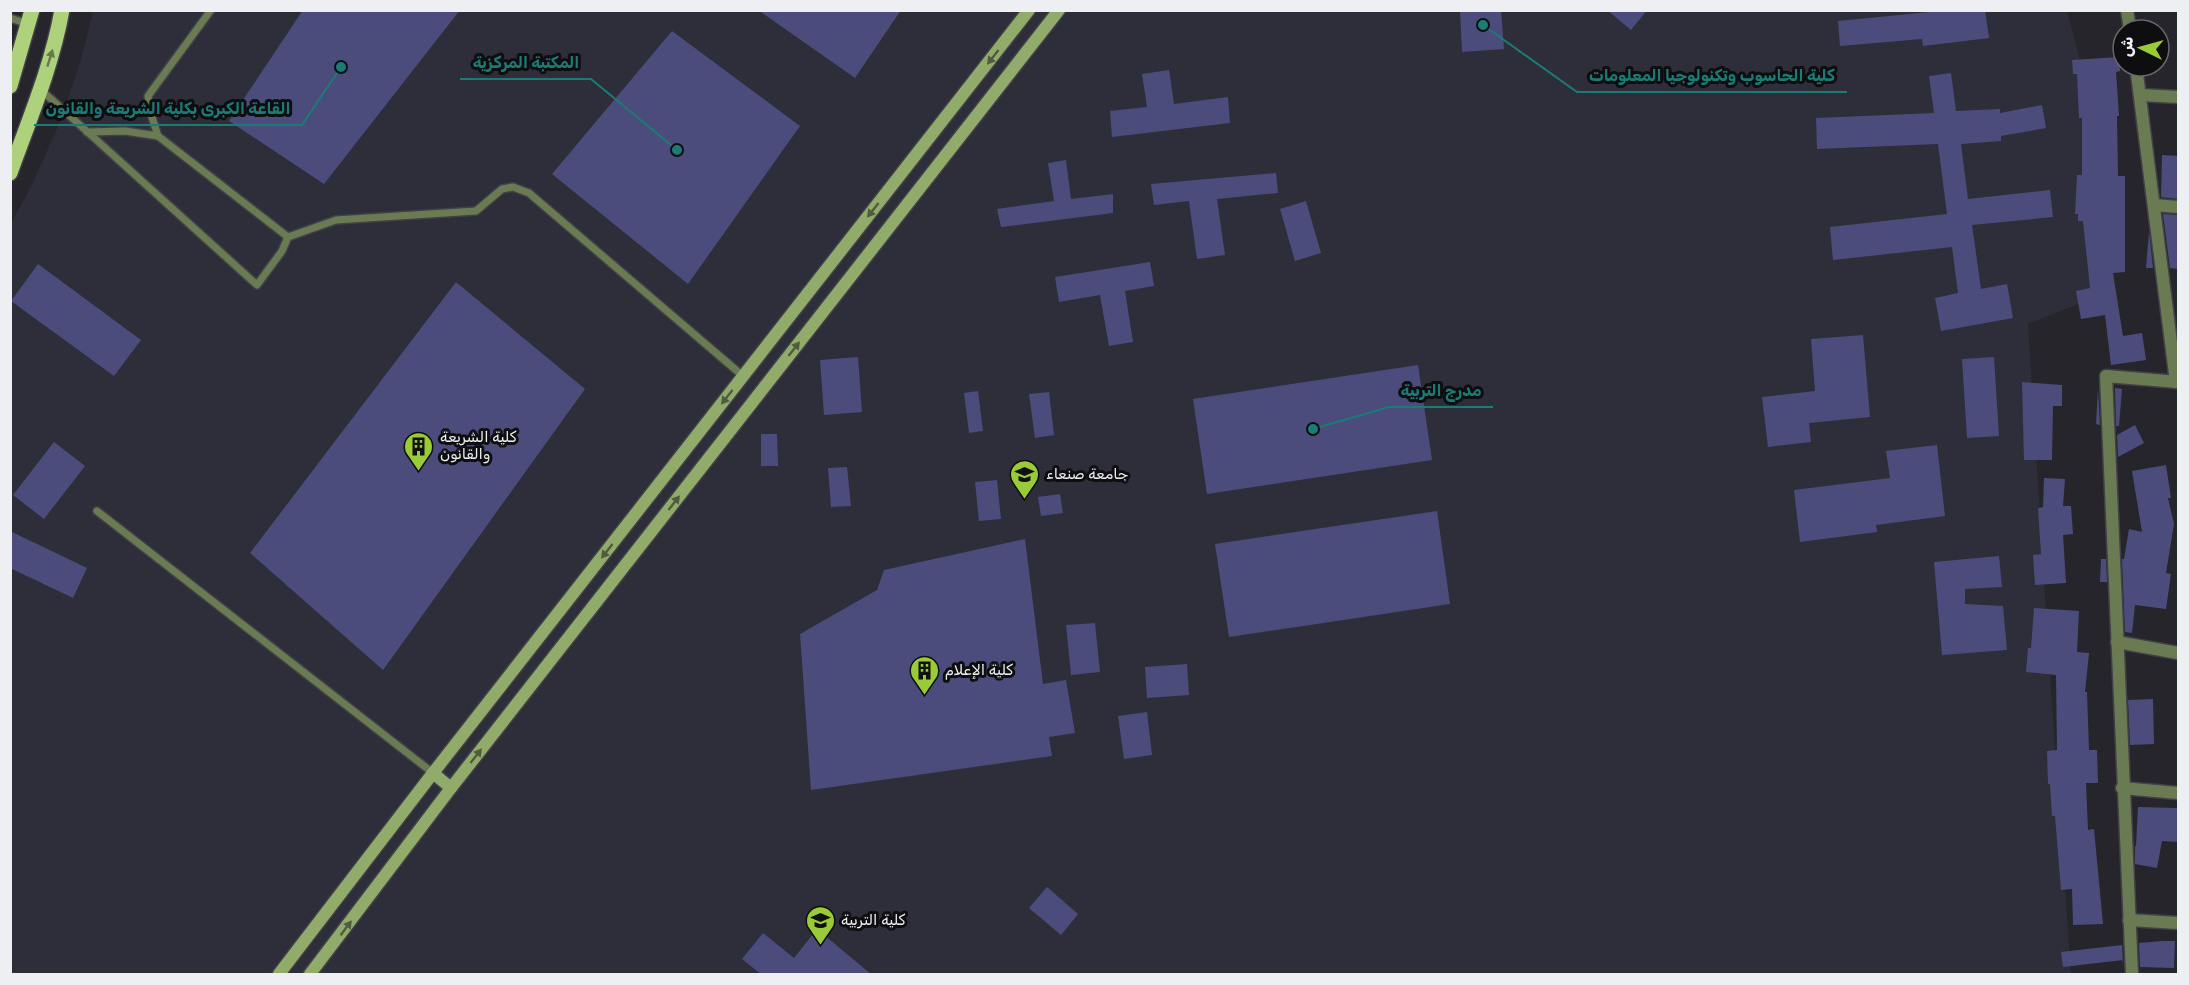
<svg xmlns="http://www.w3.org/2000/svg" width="2189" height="985" font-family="Rubik,Cairo,sans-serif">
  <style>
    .built { fill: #2d2e39 }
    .building { fill: #4b4c7c }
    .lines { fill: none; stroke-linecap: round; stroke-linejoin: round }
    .lane-casing { stroke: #414147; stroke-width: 10 }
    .street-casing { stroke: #414147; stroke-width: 15 }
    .secondary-casing { stroke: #414147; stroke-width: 15 }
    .primary-casing { stroke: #414147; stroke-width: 18 }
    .lane { stroke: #6a7b53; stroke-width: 7 }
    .street { stroke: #6a7b53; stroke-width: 12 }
    .secondary { stroke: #91ab6a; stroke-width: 12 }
    .primary { stroke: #aed17c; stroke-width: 15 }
    .oneway { fill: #505c3e }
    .oneway2 { fill: #66794c }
    .labels { text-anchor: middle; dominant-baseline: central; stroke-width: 6; stroke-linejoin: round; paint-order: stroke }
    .poi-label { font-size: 15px; fill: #eeeff3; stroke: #0e0e11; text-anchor: start }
    .leader { fill: none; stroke: #1a7c75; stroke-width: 2 }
    .callout-dot { fill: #1a7c75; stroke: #0e0e11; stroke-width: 2 }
    .callout-label { font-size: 16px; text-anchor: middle; font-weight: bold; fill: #1a7c75; stroke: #0e0e11; stroke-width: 6; stroke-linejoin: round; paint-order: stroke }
  </style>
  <rect width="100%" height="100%" fill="#25252b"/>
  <!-- built -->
  <polygon class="built" points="93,11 2067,11 2081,64 2098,296 2028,324 2050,676 2071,974 11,974 11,223 30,189 59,124 81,60"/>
  <!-- building -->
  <g class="building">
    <polygon points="303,10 460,10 324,184 229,121"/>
    <polygon points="758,10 901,10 855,78"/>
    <polygon points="1460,10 1501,10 1504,49 1462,52"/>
    <polygon points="1607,10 1647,10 1631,30"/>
    <polygon points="1950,10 1985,10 1989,38 1923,46 1922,39 1840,46 1838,21"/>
    <polygon points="672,31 800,126 688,284 552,174"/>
    <polygon points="2119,57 2120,71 2116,72 2119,116 2117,116 2118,176 2125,176 2125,272 2113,273 2123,336 2142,333 2146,360 2111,365 2105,315 2081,319 2076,291 2090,288 2083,221 2078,221 2078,214 2075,214 2077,175 2082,175 2082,118 2079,118 2077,74 2073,74 2072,60"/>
    <polygon points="1169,70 1174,104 1228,97 1230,123 1112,137 1110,111 1147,107 1142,74"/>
    <polygon points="1951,73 1956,111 2000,109 2000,113 2042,105 2046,128 2001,136 2001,141 1961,144 1968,199 2050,190 2053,217 1972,225 1981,289 2007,284 2013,318 1941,331 1935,298 1958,293 1952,247 1833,260 1830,227 1947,214 1938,144 1817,149 1816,118 1934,113 1929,76"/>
    <polygon points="2162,155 2178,156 2178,199 2161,197"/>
    <polygon points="1066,160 1071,199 1113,194 1113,213 1001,227 997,209 1054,201 1048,163"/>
    <polygon points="1276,173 1278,193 1217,199 1225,255 1197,259 1189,201 1154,205 1151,184"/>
    <polygon points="1306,201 1321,253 1295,261 1280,209"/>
    <polygon points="2163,214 2178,215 2178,269 2170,268"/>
    <polygon points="2149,231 2153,268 2146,268"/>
    <polygon points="1150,262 1154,286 1125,291 1133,342 1109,346 1100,295 1059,302 1055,277"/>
    <polygon points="38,264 141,340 114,376 11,301"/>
    <polygon points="456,282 585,389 383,670 250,553"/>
    <polygon points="1863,335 1870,417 1809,423 1811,442 1768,447 1762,397 1815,391 1811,339"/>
    <polygon points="858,357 862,412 824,415 820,360"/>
    <polygon points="1994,357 1999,436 1967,438 1962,359"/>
    <polygon points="1418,365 1432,460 1207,494 1193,399"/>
    <polygon points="2022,382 2062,385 2062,406 2053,406 2052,460 2024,460"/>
    <polygon points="2115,388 2122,389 2119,426 2116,426"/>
    <polygon points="2098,389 2100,425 2096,424"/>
    <polygon points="978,391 983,431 969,433 964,393"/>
    <polygon points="1049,392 1054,435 1035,438 1029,394"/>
    <polygon points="2135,425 2144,443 2118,457 2117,435"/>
    <polygon points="761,434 777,434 778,466 761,466"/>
    <polygon points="54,442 85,466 44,519 13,495"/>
    <polygon points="1937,445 1945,516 1876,525 1877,532 1800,542 1794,490 1890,478 1886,451"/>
    <polygon points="2166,465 2171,498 2168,498 2174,524 2166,573 2171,574 2166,609 2135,605 2132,633 2125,632 2122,559 2124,559 2129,529 2142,532 2132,471"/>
    <polygon points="847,467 851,506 831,507 828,468"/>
    <polygon points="2044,478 2065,479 2063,506 2071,506 2073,534 2063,535 2066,583 2035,585 2033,555 2041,554 2038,508 2043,507"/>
    <polygon points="997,480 1001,519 979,521 975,482"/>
    <polygon points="1060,494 1063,513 1041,516 1038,497"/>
    <polygon points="1437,511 1450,604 1229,637 1215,544"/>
    <polygon points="10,531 87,568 73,598 10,568"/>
    <polygon points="1025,539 1043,684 1066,680 1075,733 1049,737 1052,756 811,790 800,634 877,590 884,570"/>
    <polygon points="1999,556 2002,587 1965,589 1965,604 2003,606 2007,650 1942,655 1934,562"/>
    <polygon points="2101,559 2106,559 2107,582 2100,582"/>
    <polygon points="2034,608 2079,611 2077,652 2089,653 2085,692 2087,692 2089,750 2097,750 2098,783 2086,783 2088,830 2094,829 2103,924 2073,925 2072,889 2061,890 2055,816 2052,816 2050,784 2048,784 2047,751 2057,750 2056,675 2026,672 2028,648 2031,648"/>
    <polygon points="1095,623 1100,672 1071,675 1066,625"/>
    <polygon points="1187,664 1189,695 1147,698 1145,667"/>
    <polygon points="2153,699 2154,744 2130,745 2128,700"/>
    <polygon points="1147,712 1152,755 1124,759 1118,716"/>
    <polygon points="2138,807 2178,808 2178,842 2162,841 2157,868 2135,864 2135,846 2136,846"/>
    <polygon points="1047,887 1078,914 1061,935 1029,908"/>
    <polygon points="817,929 872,975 762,975 742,959 763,933 794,958"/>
    <polygon points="2162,941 2175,941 2174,968 2140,967 2139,943"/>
    <polygon points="2122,945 2123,967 2123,960 2063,967 2061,952"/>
  </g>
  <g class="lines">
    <defs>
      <g id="lane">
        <polyline points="211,10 148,96 151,114 158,136 288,237"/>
        <polyline points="10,18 28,24"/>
        <polyline points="40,89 257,285 282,251 288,237 336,220 476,211 502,189 513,187 529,193 743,376"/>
        <polyline points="87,132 125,131 158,136"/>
        <polyline points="97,511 433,773"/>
      </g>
      <g id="street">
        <polyline points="2127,10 2130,30"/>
        <polyline points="2136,66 2176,382"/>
        <polyline points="2141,95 2178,97"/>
        <polyline points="2154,205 2178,207"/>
        <polyline points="2117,642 2178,653"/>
        <polyline points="2122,788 2178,793"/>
        <polyline points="2129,920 2178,923"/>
        <polyline points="2132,974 2106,376 2178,382"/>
      </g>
      <g id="secondary">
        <polyline points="433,773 451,788"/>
        <polyline points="279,974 433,773 1029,10"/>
        <polyline points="310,974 451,788 1059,10"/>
      </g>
      <g id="primary">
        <polyline points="10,86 32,10"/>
        <path d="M10,173C29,120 52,66 62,10"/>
      </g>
    </defs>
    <!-- lane casing -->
    <use href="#lane" class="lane-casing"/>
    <!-- street casing -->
    <use href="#street" class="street-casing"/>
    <!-- secondary casing -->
    <use href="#secondary" class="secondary-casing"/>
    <!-- primary casing -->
    <use href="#primary" class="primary-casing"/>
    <!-- lane -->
    <use href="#lane" class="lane"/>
    <!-- street -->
    <use href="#street" class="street"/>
    <!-- secondary -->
    <use href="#secondary" class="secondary"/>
    <!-- primary -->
    <use href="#primary" class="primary"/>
  </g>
  <!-- one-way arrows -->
  <defs><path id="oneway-solid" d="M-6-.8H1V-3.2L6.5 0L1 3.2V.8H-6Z" transform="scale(1.5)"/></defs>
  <g class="oneway">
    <use href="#oneway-solid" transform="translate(993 57) rotate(128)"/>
    <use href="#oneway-solid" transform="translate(873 210) rotate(128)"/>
    <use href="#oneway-solid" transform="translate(794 349) rotate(-52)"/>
    <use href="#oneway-solid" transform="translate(727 397) rotate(128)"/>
    <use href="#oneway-solid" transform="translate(674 503) rotate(-52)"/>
    <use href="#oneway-solid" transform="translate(607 551) rotate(128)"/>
    <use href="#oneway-solid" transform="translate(476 756) rotate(-52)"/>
    <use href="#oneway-solid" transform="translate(346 928) rotate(-53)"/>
  </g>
  <use class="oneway2" href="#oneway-solid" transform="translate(50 58) rotate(-73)"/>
  <!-- icons -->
  <defs>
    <symbol id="building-pin" viewBox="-11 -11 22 30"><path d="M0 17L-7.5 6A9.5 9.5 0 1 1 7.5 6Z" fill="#99cb36" stroke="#0e0e11"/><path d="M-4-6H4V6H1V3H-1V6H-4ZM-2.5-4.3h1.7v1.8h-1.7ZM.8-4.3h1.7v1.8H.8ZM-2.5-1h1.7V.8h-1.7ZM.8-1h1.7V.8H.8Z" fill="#111"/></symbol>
    <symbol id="university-pin" viewBox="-11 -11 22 30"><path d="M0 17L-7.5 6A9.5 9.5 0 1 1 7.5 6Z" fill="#99cb36" stroke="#0e0e11"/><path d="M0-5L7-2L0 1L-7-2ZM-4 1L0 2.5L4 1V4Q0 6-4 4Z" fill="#111"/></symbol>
  </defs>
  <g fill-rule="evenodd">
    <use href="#building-pin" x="402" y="430" width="33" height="45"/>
    <use href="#university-pin" x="1008" y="458" width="33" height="45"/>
    <use href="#building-pin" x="908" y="654" width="33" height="45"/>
    <use href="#university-pin" x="804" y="904" width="33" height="45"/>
  </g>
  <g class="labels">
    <!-- poi labels -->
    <g class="poi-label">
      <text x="440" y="437">كلية الشريعة<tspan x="440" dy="17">والقانون</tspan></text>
      <text x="1046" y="474">جامعة صنعاء</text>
      <text x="945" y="670">كلية الإعلام</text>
      <text x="841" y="920">كلية التربية</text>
    </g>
  </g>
  <!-- callouts -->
  <path class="leader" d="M677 150L591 79H460M1483 25L1577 92H1847M341 67L302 125H34M1313 429L1389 407H1493"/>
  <g class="callout-dot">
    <circle cx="677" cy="150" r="6"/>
    <circle cx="1483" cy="25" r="6"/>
    <circle cx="341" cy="67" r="6"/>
    <circle cx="1313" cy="429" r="6"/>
  </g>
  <g class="callout-label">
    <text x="526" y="68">المكتبة المركزية</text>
    <text x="1712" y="81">كلية الحاسوب وتكنولوجيا المعلومات</text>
    <text x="168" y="114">القاعة الكبرى بكلية الشريعة والقانون</text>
    <text x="1441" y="396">مدرج التربية</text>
  </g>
  <!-- border -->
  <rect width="2189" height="985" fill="none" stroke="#eeeff3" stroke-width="24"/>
  <!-- north arrow -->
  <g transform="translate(2141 48) rotate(275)"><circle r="28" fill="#0e0e11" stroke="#68686b" stroke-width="1.5"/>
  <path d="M0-4.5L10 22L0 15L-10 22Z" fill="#99cb36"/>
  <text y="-9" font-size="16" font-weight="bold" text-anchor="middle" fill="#eeeff3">ش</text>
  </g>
</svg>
